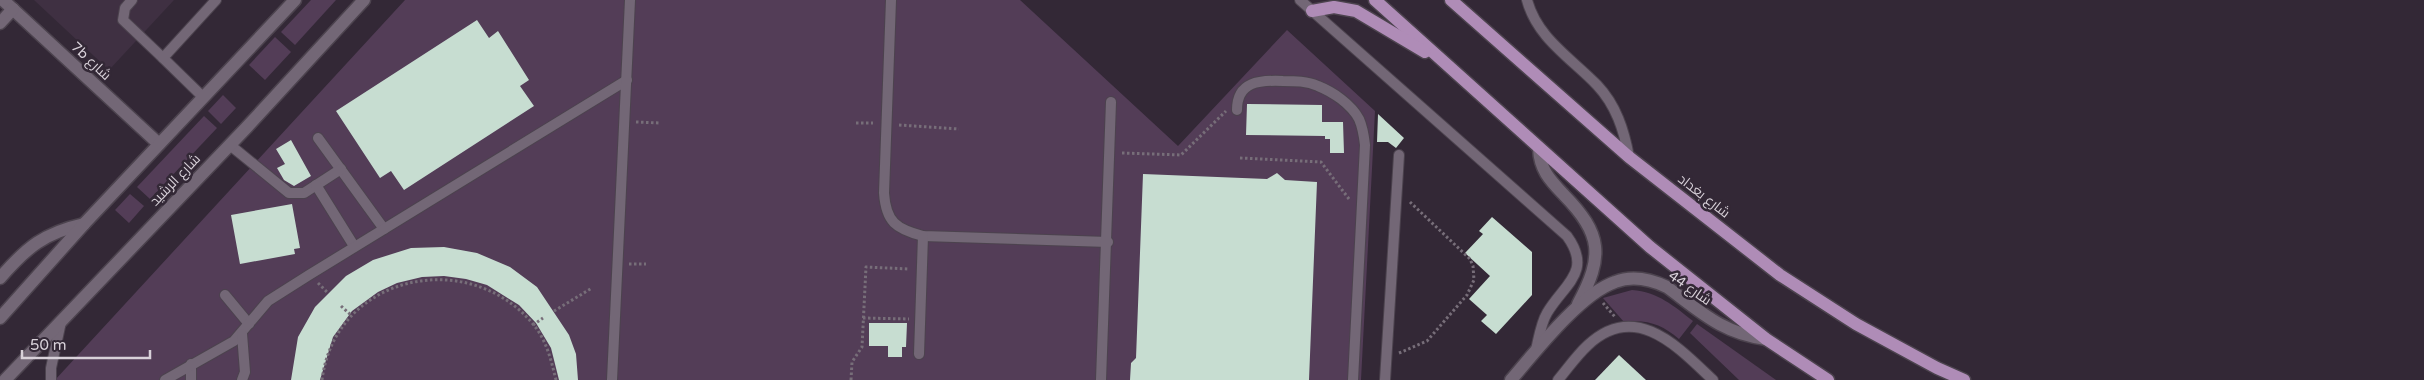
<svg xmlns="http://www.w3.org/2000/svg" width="2424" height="380" font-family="'Varela Round',Cairo,sans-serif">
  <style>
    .built { fill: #3f3042 }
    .green { fill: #533d57 }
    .building { fill: #c7ddd1 }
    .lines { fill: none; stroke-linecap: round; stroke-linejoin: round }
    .service-casing { stroke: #4c434e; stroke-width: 12 }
    .minor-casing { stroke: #4c434e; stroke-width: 15 }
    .secondary-casing { stroke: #4c434e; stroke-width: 15 }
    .primary-casing { stroke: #4c434e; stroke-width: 15 }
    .path { stroke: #776e79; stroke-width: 3; stroke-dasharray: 2.5 2.5; stroke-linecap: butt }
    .service { stroke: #736776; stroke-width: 10 }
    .minor { stroke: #736776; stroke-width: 12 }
    .secondary { stroke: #736776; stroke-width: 12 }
    .primary { stroke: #af8cb7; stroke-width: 12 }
    .labels { text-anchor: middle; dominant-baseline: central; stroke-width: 5; stroke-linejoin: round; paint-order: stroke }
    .street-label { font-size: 14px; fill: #d8d1d9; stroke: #332836 }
  </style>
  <rect width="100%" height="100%" fill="#332836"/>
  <!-- built -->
  <polygon class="built" points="34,0 174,0 109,70"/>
  <!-- green -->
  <g class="green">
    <polygon points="311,0 336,0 295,45 281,32"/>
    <polygon points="405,0 1020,0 1178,146 1287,30 1375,111 1361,380 55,380"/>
    <polygon points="275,37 291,52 265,80 249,65"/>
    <polygon points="223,95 236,108 221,124 208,111"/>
    <polygon points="204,116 217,128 150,199 137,187"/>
    <polygon points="130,194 144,206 129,223 115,210"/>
    <path d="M1632,290C1658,292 1674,306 1693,321L1679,339C1662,324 1646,319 1624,322L1603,298Z"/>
    <polygon points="1697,324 1776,380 1739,380 1690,333"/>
  </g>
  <!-- building -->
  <g class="building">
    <polygon points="477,20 489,38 498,31 529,80 520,86 534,106 404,190 391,171 380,178 336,111"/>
    <polygon points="1247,104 1322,105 1322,122 1343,122 1344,153 1330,153 1330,139 1325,139 1325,136 1246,135"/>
    <polygon points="1378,114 1404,138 1396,148 1388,142 1377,142"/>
    <polygon points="291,140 311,176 294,186 284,180 277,168 285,164 276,149"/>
    <polygon points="1277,173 1285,180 1317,182 1309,380 1130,380 1131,363 1136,358 1143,174 1267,179"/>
    <polygon points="292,204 300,248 294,249 295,254 240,264 231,215"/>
    <polygon points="1492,217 1532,252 1532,295 1496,334 1481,321 1487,315 1469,299 1490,276 1465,253 1483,234 1479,231"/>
    <polygon points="444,247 477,253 510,267 537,287 569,335 576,354 578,380 559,380 551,348 536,323 519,305 487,285 466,279 444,276 422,277 397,283 378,292 352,311 333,337 320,380 291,380 298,337 315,307 346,276 373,260 411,248"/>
    <polygon points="869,323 907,323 906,347 902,347 902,357 888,357 888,346 869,346"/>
    <polygon points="1619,355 1646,380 1595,380"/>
  </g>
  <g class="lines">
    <defs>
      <g id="service">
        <polyline points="132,0 125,8 123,20 163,58"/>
        <path d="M891,0L884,193C886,222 896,229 923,236L1108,242"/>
        <path d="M1300,0L1567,236C1593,272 1564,284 1547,313C1541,323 1539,337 1536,350"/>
        <path d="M1527,0C1537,38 1571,58 1597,85C1616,105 1624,130 1629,157"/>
        <polyline points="203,97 163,58 216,0"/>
        <path d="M1237,110C1237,81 1260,80 1283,81C1295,81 1307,81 1318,86C1333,92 1351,104 1359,119C1363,128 1364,136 1365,145L1353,380"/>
        <polyline points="318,138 384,229"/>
        <polyline points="230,145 289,193 304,193 341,169"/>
        <polyline points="316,185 354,246"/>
        <polyline points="225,295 249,324"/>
        <polyline points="919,354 923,236"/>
        <polyline points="191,364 191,380"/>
        <polyline points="51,380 51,368 61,322"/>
        <polyline points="165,380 234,341 268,301 309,275 627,80"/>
        <polyline points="242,380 245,372 242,334"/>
        <polyline points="612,380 630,0"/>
        <polyline points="1101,380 1111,102"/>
        <polyline points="1385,380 1399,155"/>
        <path d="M1558,380C1568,368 1577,355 1588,345C1636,300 1679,348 1713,380"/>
      </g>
      <g id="minor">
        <polyline points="3,0 159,144"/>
        <polyline points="0,23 13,9"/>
        <path d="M1539,149C1540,170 1550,180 1564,195C1602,234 1604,256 1578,304"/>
        <path d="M0,278C27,247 44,233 84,224"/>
        <path d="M1511,380C1535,352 1580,294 1615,282C1633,275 1650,279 1667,287C1701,312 1722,333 1766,339"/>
      </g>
      <g id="secondary">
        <polyline points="0,318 84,224 295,0"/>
        <polyline points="5,380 247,127 364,0"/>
      </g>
      <g id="primary">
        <polyline points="1375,0 1650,247 1766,339 1828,380"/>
        <polyline points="1451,0 1629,157 1780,275 1856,324 1937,368 1964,380"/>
        <polyline points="1312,11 1334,7 1356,11 1425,52"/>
      </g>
    </defs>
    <!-- service casing -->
    <use href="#service" class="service-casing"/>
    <!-- minor casing -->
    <use href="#minor" class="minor-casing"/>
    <!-- secondary casing -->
    <use href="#secondary" class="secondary-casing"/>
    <!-- primary casing -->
    <use href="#primary" class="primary-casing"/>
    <!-- path -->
    <g class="path">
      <polyline points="636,122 660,123"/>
      <polyline points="856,123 873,123"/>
      <polyline points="899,125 959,129"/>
      <polyline points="1122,153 1181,155 1226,111"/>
      <polyline points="1240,158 1321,162 1349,199"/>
      <polyline points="629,264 646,264"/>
      <polyline points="318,283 328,293"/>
      <polyline points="1603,303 1615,317"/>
      <polyline points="341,306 352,316"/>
      <polyline points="554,311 592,288"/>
      <polyline points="863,318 909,319"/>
      <polyline points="533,325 543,318"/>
      <polyline points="1399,353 1427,341 1467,295 1474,280 1473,266 1470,259 1410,202"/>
      <path d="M322,380C335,275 468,246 533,324C547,341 551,360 556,380"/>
      <polyline points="851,380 852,362 862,347 866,267 909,269"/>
    </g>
    <!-- service -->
    <use href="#service" class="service"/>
    <!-- minor -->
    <use href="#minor" class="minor"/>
    <!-- secondary -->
    <use href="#secondary" class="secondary"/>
    <!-- primary -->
    <use href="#primary" class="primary"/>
  </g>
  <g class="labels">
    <!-- street labels -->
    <g class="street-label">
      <text transform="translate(91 61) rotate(43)">7b شارع</text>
      <text transform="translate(175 180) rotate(-46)">شارع الرشيد</text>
      <text transform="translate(1704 196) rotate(38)">شارع بغداد</text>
      <text transform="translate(1690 288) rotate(35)">شارع 44</text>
    </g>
  </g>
  <!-- scale -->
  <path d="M22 350v8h128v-8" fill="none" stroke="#d8d1d9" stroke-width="2.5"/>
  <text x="30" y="350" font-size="15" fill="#d8d1d9" stroke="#332836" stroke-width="4" paint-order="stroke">50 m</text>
</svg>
